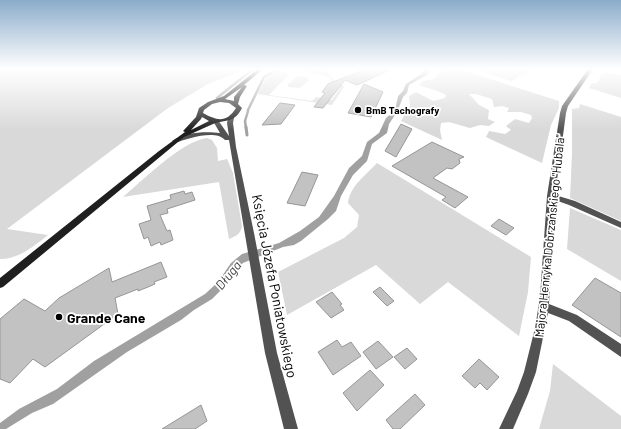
<svg xmlns="http://www.w3.org/2000/svg" width="621" height="429" font-family="Barlow,sans-serif">
  <style>
    .green { fill: #d9d9d9 }
    .water { fill: #a0a0a0 }
    .lines { fill: none; stroke-linecap: round; stroke-linejoin: round }
    .stream-far1 { stroke: #a0a0a0; stroke-width: 2.5 }
    .stream { stroke: #a0a0a0; stroke-width: 3 }
    .building { fill: #c2c2c2; stroke: #969696 }
    .minor { fill: #525252; fill-rule: evenodd }
    .tertiary { fill: #525252; fill-rule: evenodd }
    .secondary { fill: #1f1f1f; fill-rule: evenodd }
    .poi-dot { fill: #000; stroke: #fff; stroke-width: 1.5 }
    .labels { text-anchor: middle; dominant-baseline: central; stroke-width: 3.5; stroke-linejoin: round; paint-order: stroke }
    .far-poi-label { font-size: 10px; font-weight: bold; fill: #000; stroke: #fff; text-anchor: start }
    .street-label { font-size: 12px; fill: #000; stroke: #fff }
    .water-label { font-size: 13px; font-style: italic; fill: #414141; stroke: #fff }
    .near-street-label { font-size: 14px; fill: #000; stroke: #fff }
    .near-poi-label { font-size: 14px; font-weight: bold; fill: #000; stroke: #fff; text-anchor: start }
  </style>
  <rect width="100%" height="100%" fill="#fff"/>
  <!-- green -->
  <g class="green">
    <path d="M247,69L208,84L168,108L7,229L48,235C34,246 19,259 0,259V69Z"/>
    <path d="M304,69H325L337,84L341,83L344,87L332,105L258,94C262,85 268,72 278,70H276L286,71L288,75L269,95L312,101L316,97L332,100L340,88L339,86L328,84L332,81L329,77L302,71Z"/>
    <path d="M443,69L462,70L559,101V108L551,125L542,163L486,137L489,131L505,134L511,130L506,126L515,119L529,123L532,118L531,115L521,112H507L509,108L502,106L494,107L492,99L476,94H469L479,105L489,110L488,119L495,122L489,126L480,125L470,128L449,122L441,123L440,130L442,140L401,121L410,106L409,96L416,92L433,101L445,98L446,95C439,90 428,89 419,85L423,81L434,79Z"/>
    <polygon points="524,69 533,72 520,76 511,81 474,69"/>
    <polygon points="607,73 621,75 621,98 589,88 592,83 597,83 602,74"/>
    <polygon points="298,76 306,77 309,80 300,88 288,87 288,84"/>
    <polygon points="580,104 621,117 621,221 570,198 572,154 572,109 579,108"/>
    <path d="M207,138L212,140L217,148L218,161L227,159L233,173L242,226C241,234 236,236 229,239L219,182L123,197C143,180 182,141 207,138Z"/>
    <path d="M377,163L531,257L528,292L519,336L448,282L420,304L376,265L287,315L278,272L344,238L357,227L359,215L348,203C350,186 366,175 377,163Z"/>
    <polygon points="570,208 621,230 621,281 567,249"/>
    <polygon points="553,364 621,416 621,429 539,429 550,391"/>
  </g>
  <!-- water -->
  <polygon class="water" points="425,69 431,69 427,75 409,85 407,93 403,97 397,112 389,124 387,133 372,144 367,161 353,175 341,196 336,211 328,219 301,241 294,245 283,247 243,263 230,276 223,288 212,299 194,310 181,320 127,352 53,404 32,413 6,429 0,429 0,423 19,409 57,389 94,361 205,294 218,282 231,263 242,254 279,243 300,231 319,217 334,196 349,168 362,156 367,142 379,133 386,118 393,112 396,106 398,96 403,91 406,84 421,74"/>
  <g class="lines">
    <!-- stream-far1 -->
    <g class="stream-far1">
      <polyline points="217,98 253,69"/>
      <polyline points="248,110 264,77 274,71"/>
      <polyline points="246,128 245,121 248,111"/>
    </g>
    <!-- stream -->
    <polyline class="stream" points="246,127 247,135"/>
  </g>
  <!-- building -->
  <g class="building">
    <polygon points="363,70 390,70 357,85 345,80 323,108 314,107 325,93 322,92 328,84"/>
    <polygon points="364,84 383,92 371,117 348,113"/>
    <polygon points="280,103 295,105 281,124 262,125"/>
    <polygon points="401,124 412,129 396,157 385,151"/>
    <polygon points="432,142 464,157 459,159 460,163 452,169 447,168 433,178 468,197 455,208 442,200 446,197 392,166"/>
    <polygon points="302,172 318,175 305,206 287,203"/>
    <polygon points="184,191 185,194 192,192 195,200 167,209 168,213 160,215 167,231 170,230 173,240 161,245 160,242 151,246 148,237 144,239 139,224 151,220 147,206 171,199 170,195"/>
    <polygon points="499,219 514,228 506,235 491,226"/>
    <polygon points="161,262 167,277 154,282 155,284 148,287 138,291 138,289 115,298 118,314 45,367 33,359 10,383 0,379 0,319 24,299 45,311 59,298 109,268 112,282"/>
    <polygon points="595,278 621,293 621,337 572,305"/>
    <polygon points="380,287 394,301 387,306 373,292"/>
    <polygon points="332,292 342,304 340,305 344,310 331,318 316,302"/>
    <polygon points="337,340 342,347 351,342 361,356 333,375 318,352"/>
    <polygon points="378,341 393,357 376,369 363,352"/>
    <polygon points="407,348 417,359 405,369 394,357"/>
    <polygon points="479,359 499,377 487,390 480,383 475,388 462,376"/>
    <polygon points="370,370 384,385 357,411 343,393"/>
    <polygon points="415,394 425,405 400,429 393,429 386,420"/>
    <polygon points="201,405 207,421 195,429 162,429"/>
  </g>
  <g class="lines">
    <!-- minor -->
    <polygon class="minor" points="588,69 593,69 568,106 566,113 555,195 575,201 621,222 621,228 569,205 555,200 549,304 577,315 621,344 621,357 569,321 548,313 536,372 528,394 513,429 499,429 517,391 524,372 535,328 540,297 547,196 560,113 562,106"/>
    <!-- tertiary -->
    <path class="tertiary" d="M231,116L234,118L233,123L236,147L254,233L277,353L298,429H284L265,353L229,140H225C215,129 187,139 175,143L172,141C184,132 206,131 220,133L213,121L216,119L218,120L229,136L227,123L228,118Z"/>
    <!-- secondary -->
    <path class="secondary" d="M258,69H263L244,85L247,86L240,97L238,104L242,108C234,124 225,119 213,124C203,128 194,133 184,137L3,287L0,288V278L159,151L185,132L183,131L184,130L196,117L199,108L208,102L224,96ZM242,87L234,97V101L225,99ZM220,102L229,103L236,108C226,124 216,120 203,113L204,110L212,104ZM202,117L209,121L191,130L201,119Z"/>
  </g>
  <!-- sky -->
  <linearGradient id="sky" x2="0" y2="1"><stop stop-color="#8baccb"/><stop offset="0.53" stop-color="#fff"/><stop offset="1" stop-color="#fff" stop-opacity="0"/></linearGradient>
  <rect width="621" height="130" fill="url(#sky)"/>
  <!-- markers -->
  <g class="poi-dot">
    <circle cx="358" cy="110" r="4"/>
    <circle cx="59" cy="317" r="4"/>
  </g>
  <g class="labels">
    <!-- far-poi labels -->
    <g class="far-poi-label">
      <text x="366" y="110">BmB Tachografy</text>
    </g>
    <!-- street labels -->
    <g class="street-label">
      <text transform="translate(549 236) rotate(-84)">Majora Henryka Dobrzańskiego "Hubala"</text>
    </g>
    <!-- water labels -->
    <g class="water-label">
      <text transform="translate(228 275) rotate(-50)">Długa</text>
    </g>
    <!-- near-street labels -->
    <g class="near-street-label">
      <text transform="translate(275 286) rotate(79)">Księcia Józefa Poniatowskiego</text>
    </g>
    <!-- near-poi labels -->
    <g class="near-poi-label">
      <text x="67" y="317">Grande Cane</text>
    </g>
  </g>
</svg>
